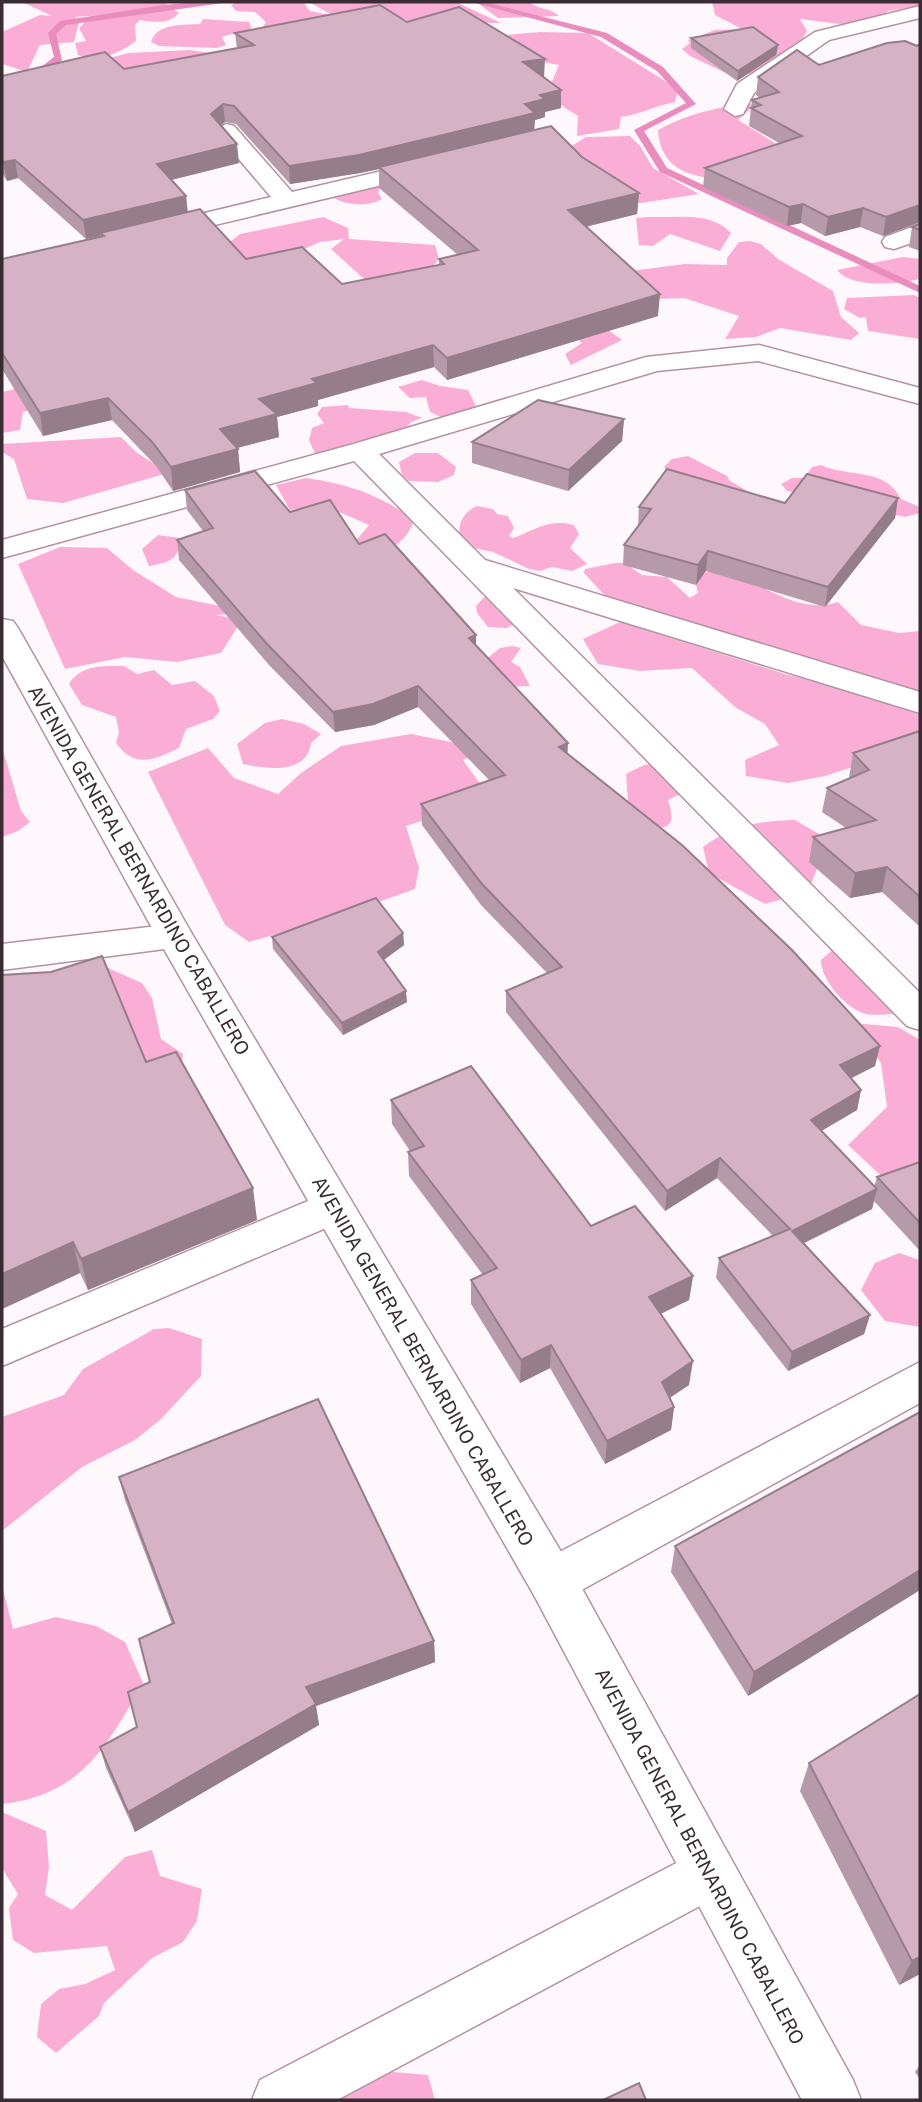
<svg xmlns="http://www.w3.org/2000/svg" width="922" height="2102" font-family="'Public Sans',sans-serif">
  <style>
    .forest { fill: #faaed6 }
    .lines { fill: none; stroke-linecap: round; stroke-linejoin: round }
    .stream { fill: #e98cbe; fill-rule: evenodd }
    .minor-casing { stroke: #b393a3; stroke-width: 3 }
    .major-casing { stroke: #b393a3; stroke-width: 3 }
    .minor { fill: #fff; fill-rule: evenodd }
    .major { fill: #fff; fill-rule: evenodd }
    .wall { fill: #b79aa9; fill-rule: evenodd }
    .shaded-wall { fill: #957d89 }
    .building { fill: #d5b3c4; stroke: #957d89; stroke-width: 2 }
    .labels { text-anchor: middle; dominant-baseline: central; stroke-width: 5; stroke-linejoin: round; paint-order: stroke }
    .street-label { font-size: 19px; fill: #392c33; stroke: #fff }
  </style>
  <rect width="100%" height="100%" fill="#fef7fb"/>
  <!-- forest -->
  <g class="forest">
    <path d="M22,2H163L179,13C169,25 153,22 140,20L135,25L136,41C120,53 98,63 78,55L75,43L86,41L79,28L85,22L111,17L103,15L75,17L79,22L74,42L40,45L27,72L2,64V32L40,15L52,16Z"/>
    <polygon points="238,2 303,2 310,11 329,15 262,28 266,22 255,12 236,11 231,5"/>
    <polygon points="309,2 456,2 501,23 409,22 403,18 332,15"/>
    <path d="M483,2H529C538,10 550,7 559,16L498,18L480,5Z"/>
    <polygon points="712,2 920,2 920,6 888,11 882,18 848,25 800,19 807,31 801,42 753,74 728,74 690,56 682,49 690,43 688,40 715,30 742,29 715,15"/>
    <path d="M203,19L249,22L254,34L245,38L232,34L222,37L226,45L217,48L159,46L151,42C157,23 183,25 200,24Z"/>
    <path d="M540,32L588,33L678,89L675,102C655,106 641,114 621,117L619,129L577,136L578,116L553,100L549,89L559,65L537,61L495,36Z"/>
    <polygon points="189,50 217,54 159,82 101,60 129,53"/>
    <path d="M756,104L738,120L813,167C768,173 662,204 658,130C690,113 719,106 756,104Z"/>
    <polygon points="630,136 640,146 653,168 699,194 635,204 570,147 586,137"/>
    <path d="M383,180L378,193L382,199C369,207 345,206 333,197Z"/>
    <polygon points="323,217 348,228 349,239 435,245 439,259 419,282 339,289 364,279 331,249 344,239 320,242 286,257 227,263 226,245 240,234"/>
    <path d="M649,217C677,218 711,211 731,233L720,251L670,234L653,246L639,245L636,218Z"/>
    <polygon points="750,241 761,244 778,259 833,291 841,317 859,333 851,340 780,328 756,337 725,339 739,316 684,298 631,300 623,272 685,264 727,265 727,258 739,242"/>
    <path d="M903,257L920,259V279C899,284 852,289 837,270Z"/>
    <polygon points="914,295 920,298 920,339 868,331 866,317 860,318 844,309 847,298"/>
    <polygon points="600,324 622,340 571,365 565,354 582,343 569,333"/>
    <polygon points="422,380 440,386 468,390 477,408 443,418 430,412 426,397 410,398 398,387"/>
    <polygon points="24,387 66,400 23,412 20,430 2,433 2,392"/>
    <polygon points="348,405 349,408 406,412 422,418 411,422 403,432 353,442 331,456 315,454 309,440 312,428 324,423 317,414 322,407"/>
    <polygon points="121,437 136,452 168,473 63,503 27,499 14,459 2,452 2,444"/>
    <polygon points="415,453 438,453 456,467 454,475 438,482 409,481 402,475 399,462"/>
    <polygon points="688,456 727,476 730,481 758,497 671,474 664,467 672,459"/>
    <path d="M821,465C850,478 885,467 901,499L920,507V513L905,517L787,491L781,484L792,478H804L812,467Z"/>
    <path d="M306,478C353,485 375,494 415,519C402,552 381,553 349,549L369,525L323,505L290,510L276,485Z"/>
    <path d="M477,506L493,509L497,514L508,516L514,528L509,536L513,538C535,530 549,518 574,525L579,534L570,548L587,564L572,571L552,567L540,571L529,569L493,552L463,546C455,531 460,513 477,506Z"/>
    <path d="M158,535L180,538C180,559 169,563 149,566L142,549Z"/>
    <polygon points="60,547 107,548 133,570 176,597 220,606 239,614 215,615 242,620 221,653 177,662 125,657 65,669 18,564"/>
    <path d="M615,563H625L642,575L667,577L690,598L698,593L696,585C701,577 706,569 716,569C722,569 731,574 737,576C771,589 800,614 838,602L861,625L899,633L920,631V703L746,645L730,633L674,622L636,604L609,600L584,573L585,569Z"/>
    <polygon points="473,565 518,622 507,628 488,627 477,613 476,606 488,593 480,593 475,584"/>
    <polygon points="620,622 788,675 839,684 920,715 920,745 825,776 788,783 746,776 745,760 779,745 765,724 735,707 692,668 640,671 598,664 583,639"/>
    <polygon points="512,646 521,648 511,662 520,667 530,686 507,687 485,660 500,648"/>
    <path d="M124,666L137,674L154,670L172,685L195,681L214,696L220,711L213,719L186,729L179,748C154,760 135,769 116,743L119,732L116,717L82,705L69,684C81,664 104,666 124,666Z"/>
    <path d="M282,719L304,724L321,734L311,743C307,775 266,769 243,764L237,744L265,723Z"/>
    <polygon points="411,734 461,744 501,743 463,760 489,796 480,803 406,826 419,868 415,889 325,921 249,942 225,925 148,772 208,748 234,778 278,794 301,773 341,746"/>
    <polygon points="2,747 21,811 30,822 18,831 2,837"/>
    <path d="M666,760L680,794L668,800C678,832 666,826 639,831L624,813L628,800L626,774L644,765Z"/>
    <path d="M795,820L824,837L825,848L808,892L765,904L709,873L703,847C732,825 760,821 795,820Z"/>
    <path d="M837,946L900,1013C890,1014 876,1016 866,1014C846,1009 821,980 821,960Z"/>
    <polygon points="99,964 142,983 152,998 161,1039 183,1054 182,1068 149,1082 2,985 69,968"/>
    <polygon points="852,1023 898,1027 920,1040 920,1167 889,1183 848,1145 887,1107 881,1063"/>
    <polygon points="899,1253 920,1260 920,1327 885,1321 861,1290 875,1263"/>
    <polygon points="169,1328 202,1339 201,1376 160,1420 135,1440 82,1467 2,1531 2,1417 64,1395 83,1369 154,1329"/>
    <path d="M2,1585L13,1629L56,1617L96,1626L125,1642L143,1683C107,1746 82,1795 2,1804Z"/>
    <polygon points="2,1812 46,1831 49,1867 45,1895 72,1910 125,1857 152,1850 160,1876 202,1889 197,1921 183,1942 152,1958 104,2003 99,2016 56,2053 37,2037 41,2004 59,1989 85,1984 115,1970 107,1946 34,1953 13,1940 9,1908 18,1894 2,1868"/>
    <polygon points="393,2072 428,2075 435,2100 312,2100 349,2084"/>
  </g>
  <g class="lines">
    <!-- stream -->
    <g class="stream">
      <polygon points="198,2 230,2 66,25 56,34 62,60 38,78 2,89 2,83 32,74 54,57 48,33 60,21 163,5"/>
      <polygon points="471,2 484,2 607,33 663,67 696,104 644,131 667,168 920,286 920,293 660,172 634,130 686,103 657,71 601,37"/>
    </g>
    <defs>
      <g id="minor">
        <polygon points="920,6 920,18 829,40 754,93 743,114 735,116 724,109 737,84 815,32"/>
        <polygon points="226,124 234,126 292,192 429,160 437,162 441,167 437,172 160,238 151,236 148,231 151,226 271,197 215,131"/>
        <polygon points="920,224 920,240 894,249 885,247 882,242 885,237"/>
        <polygon points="759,345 920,388 920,404 758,361 657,371 379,454 485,560 920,692 920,713 513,588 920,993 920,1030 907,1026 354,461 2,558 2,540 350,445 646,357"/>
        <polygon points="175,924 188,928 193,937 188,946 2,970 2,944"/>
        <polygon points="332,1191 347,1195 353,1207 347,1219 2,1366 2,1329"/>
        <polygon points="920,1362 920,1403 569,1597 552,1603 535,1597 528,1581 535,1565"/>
        <polygon points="709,1846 728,1853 735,1872 728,1891 337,2100 252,2100 260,2080"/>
      </g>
      <polygon id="major" points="2,619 13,621 18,628 192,934 569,1565 853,2080 861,2100 802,2100 535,1597 157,937 2,656"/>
    </defs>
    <!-- minor casing -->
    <use href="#minor" class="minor-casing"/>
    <!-- major casing -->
    <use href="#major" class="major-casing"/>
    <!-- minor -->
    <use href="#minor" class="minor"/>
    <!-- major -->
    <use href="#major" class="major"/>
  </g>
  <!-- wall -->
  <g class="wall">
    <path d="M407,22L544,77L561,90V108L545,112V117L535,120L534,130L582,157L639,193L637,214L586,227L658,316L447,380L434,367L318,400V406L277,417L279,437L237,448L238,449L240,472L173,491L156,466L112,420L43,436L2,369V259L100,237V236L86,239L18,178L7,181L2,173V76L124,69L237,49L235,33ZM225,122L236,124L290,184L360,173L379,169V188L458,255L439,259V265L342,284L246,259L187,212L186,196L171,180L239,163L221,125Z"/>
    <polygon points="691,38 778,45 776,55 737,81 691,48"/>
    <polygon points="920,44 920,222 883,236 860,227 825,236 801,223 787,226 703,187 705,168 779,143 749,126 752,100 760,98 756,95 758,77"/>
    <polygon points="920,224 920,251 909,247 912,227"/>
    <polygon points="624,419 622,441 568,491 472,463 472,442"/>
    <polygon points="185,490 290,512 359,544 476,635 476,645 567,753 875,1066 851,1078 861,1090 857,1110 821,1131 874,1187 877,1177 920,1162 920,1251 874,1201 872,1209 804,1243 870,1315 864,1334 788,1371 716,1278 719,1258 773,1236 717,1178 665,1211 506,1012 506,991 547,973 481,905 422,825 421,804 490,781 418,707 374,725 335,732 269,665 179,560 177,540 203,531 187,510"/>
    <polygon points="898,498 895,518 825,607 706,571 696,585 623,565 624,545 638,527 639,507"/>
    <polygon points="920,731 920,927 882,892 850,898 809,862 813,837 846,828 822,812 827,788 849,778 853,753"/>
    <polygon points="403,933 404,945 384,960 407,1002 343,1035 273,949 272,937"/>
    <polygon points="2,975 146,1062 257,1220 88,1290 80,1273 2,1309"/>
    <polygon points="391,1100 591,1226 693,1276 689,1300 660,1314 689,1385 670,1398 674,1407 671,1430 605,1464 550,1368 520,1383 471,1304 471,1280 483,1275 409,1176 408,1152 410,1151 392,1124"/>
    <polygon points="920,1412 920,1590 748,1696 671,1572 675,1546"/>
    <polygon points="119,1477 434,1641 435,1662 316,1706 319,1725 135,1832 106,1768 100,1747 137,1727 150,1682 172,1624 125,1500"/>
    <polygon points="809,1763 920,1974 899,1985 800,1791"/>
    <polygon points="920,2064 920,2080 915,2072"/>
  </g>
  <!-- shaded-wall -->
  <g class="shaded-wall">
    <polygon points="778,45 776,55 737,81 738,71"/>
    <polygon points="545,59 544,77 523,80 523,62"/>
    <polygon points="561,90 561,108 545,112 545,117 535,120 534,132 379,167 379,169 360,173 290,184 289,166 525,104 540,95"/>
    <polygon points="223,104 225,122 213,133 211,114"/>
    <polygon points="237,144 239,163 159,183 157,164"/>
    <polygon points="15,160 18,178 7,181 3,162"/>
    <polygon points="639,193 637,214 567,231 568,210"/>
    <polygon points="186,196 188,214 100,233 100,236 86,239 83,220"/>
    <polygon points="803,204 801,223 787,226 789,207"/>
    <polygon points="920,205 920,222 883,236 886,217"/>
    <polygon points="863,208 860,227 825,236 828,217"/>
    <polygon points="660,294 658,316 447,380 447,358"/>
    <polygon points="433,345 434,367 318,400 318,406 277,417 279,437 222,452 220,429 259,399 312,379"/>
    <polygon points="108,398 112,420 43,436 40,413"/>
    <polygon points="624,419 622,441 568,491 569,470"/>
    <polygon points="238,449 240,472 173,491 171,467"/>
    <polygon points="898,498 895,518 825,607 828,587"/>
    <polygon points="708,551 706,571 696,585 698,565"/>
    <polygon points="476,635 476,655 469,638"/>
    <polygon points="418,686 418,707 374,725 335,732 333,712"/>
    <polygon points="568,743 567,764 559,747"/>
    <polygon points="887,867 882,892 850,898 855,873"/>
    <polygon points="403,933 404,945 378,964 378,952"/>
    <polygon points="406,991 407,1002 343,1035 342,1023"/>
    <polygon points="880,1046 875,1066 836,1086 840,1065"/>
    <polygon points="861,1090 857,1110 806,1140 811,1120"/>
    <polygon points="720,1158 717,1178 665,1211 667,1191"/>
    <polygon points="253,1188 257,1220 88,1290 81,1259"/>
    <polygon points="877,1189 872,1209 788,1251 792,1231"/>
    <polygon points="73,1242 80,1273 2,1309 2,1274"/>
    <polygon points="693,1276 689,1300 646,1321 649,1297"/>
    <polygon points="870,1315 864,1334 788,1371 792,1352"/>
    <polygon points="551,1345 550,1368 520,1383 521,1360"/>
    <polygon points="693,1361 689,1385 658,1405 662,1382"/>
    <polygon points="674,1407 671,1430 605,1464 607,1441"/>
    <polygon points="920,1570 920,1590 748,1696 754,1672"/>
    <polygon points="434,1641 435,1662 316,1706 319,1725 135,1832 128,1812 306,1687"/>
    <polygon points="920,1957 920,1974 899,1985 912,1961"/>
  </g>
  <!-- building -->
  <g class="building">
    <polygon points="380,5 407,22 459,7 545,59 523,62 561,90 540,95 545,99 525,104 535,113 359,155 289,166 234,106 223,104 211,114 237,144 157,164 186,196 83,220 15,160 3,162 2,159 2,76 105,52 124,69 254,45 235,33"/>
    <polygon points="753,27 778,45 738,71 691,38"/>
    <polygon points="905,41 917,46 920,44 920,205 886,217 863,208 828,217 803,204 789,207 705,168 802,136 751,108 761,105 752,100 779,92 758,77 797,50 819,65 887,43"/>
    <polygon points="551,126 582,157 639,193 568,210 660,294 447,358 433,345 312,379 317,383 259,399 277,414 220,429 238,449 171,467 153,443 108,398 40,413 2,353 2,259 104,236 100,233 200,209 246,259 302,247 342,284 444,264 439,259 478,250 379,167"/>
    <polygon points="920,224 920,230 912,227"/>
    <polygon points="538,400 624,419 569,470 472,442"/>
    <polygon points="667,469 785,503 807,474 898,498 828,587 708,551 698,565 624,545 651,509 639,507"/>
    <polygon points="255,471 290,512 330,500 359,544 385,534 476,635 469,638 568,743 559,747 682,845 792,950 880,1046 840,1065 861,1090 811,1120 877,1189 792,1231 870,1315 792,1352 719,1258 790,1229 720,1158 667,1191 506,991 562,967 482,884 421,804 505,775 418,686 373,704 333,712 267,644 177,540 213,528 185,490"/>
    <polygon points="920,731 920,897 887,867 855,873 813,837 876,820 827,788 869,770 853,753"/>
    <polygon points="376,898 403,933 378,952 406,991 342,1023 272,937"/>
    <polygon points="102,956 146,1062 176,1052 253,1188 81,1259 73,1242 2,1274 2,975 51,972"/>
    <polygon points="471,1066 591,1226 635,1206 693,1276 649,1297 693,1361 662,1382 674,1407 607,1441 551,1345 521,1360 471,1280 497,1268 408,1152 424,1146 391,1100"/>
    <polygon points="920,1162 920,1223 877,1177"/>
    <polygon points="318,1399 434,1641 306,1687 316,1704 128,1812 100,1747 137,1727 128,1692 150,1682 139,1639 174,1623 119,1477"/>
    <polygon points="920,1412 920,1570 754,1672 675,1546"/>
    <polygon points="920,1694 920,1957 912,1961 809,1763"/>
    <polygon points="639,2083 646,2100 603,2100"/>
  </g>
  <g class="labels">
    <!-- street labels -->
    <g class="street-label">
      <text transform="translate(139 870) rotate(60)">AVENIDA GENERAL BERNARDINO CABALLERO</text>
      <text transform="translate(423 1361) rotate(60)">AVENIDA GENERAL BERNARDINO CABALLERO</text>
      <text transform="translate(700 1856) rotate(62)">AVENIDA GENERAL BERNARDINO CABALLERO</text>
    </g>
  </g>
  <!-- border -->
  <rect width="922" height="2102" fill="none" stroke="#392c33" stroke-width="7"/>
</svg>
